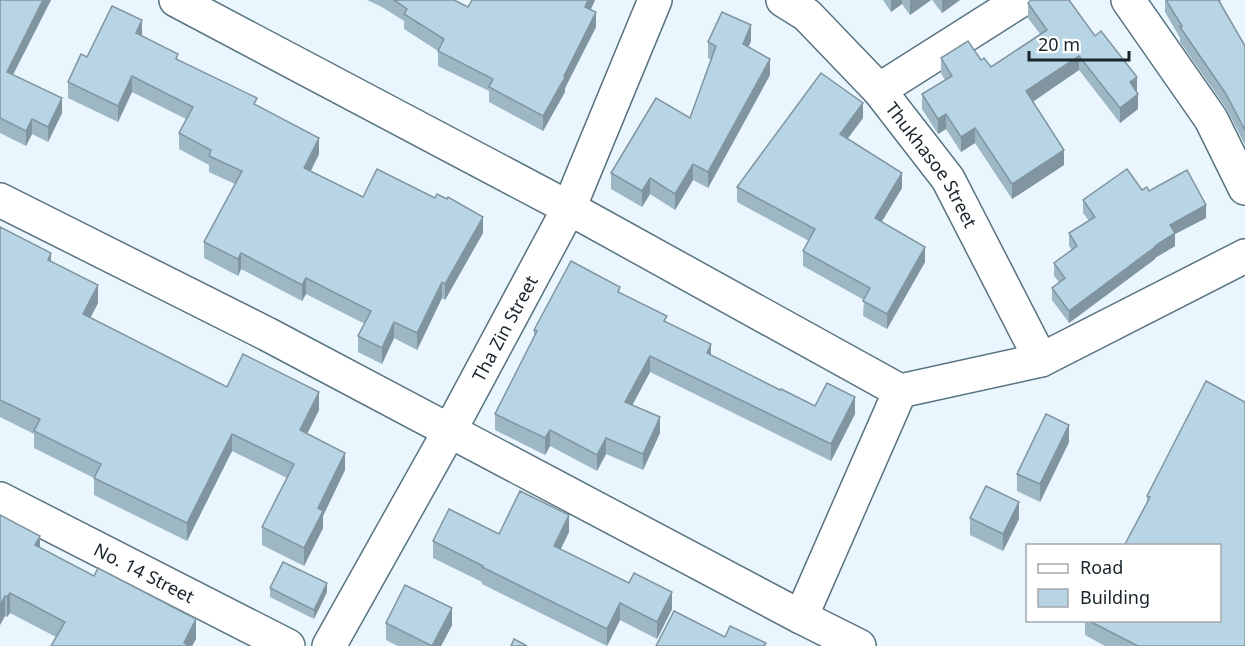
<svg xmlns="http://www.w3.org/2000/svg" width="1245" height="646" font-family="'Noto Sans',sans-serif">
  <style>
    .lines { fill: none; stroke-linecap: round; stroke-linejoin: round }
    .street-casing { stroke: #587381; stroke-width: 36 }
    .street { stroke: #fff; stroke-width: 33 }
    .wall { fill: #9db7c5 }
    .shaded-wall { fill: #8095a0 }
    .building { fill: #b7d5e5; stroke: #8095a0; stroke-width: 1.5 }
    .labels { text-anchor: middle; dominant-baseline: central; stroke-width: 5; stroke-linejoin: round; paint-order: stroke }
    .street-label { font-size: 18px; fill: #19252a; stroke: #fff }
  </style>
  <rect width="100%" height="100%" fill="#eaf6fd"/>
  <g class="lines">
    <defs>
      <g id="street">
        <polyline points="176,0 569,208 900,391"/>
        <path id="s1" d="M783,0L807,15L879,90L948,179L1041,360"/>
        <polyline points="1128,0 1211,119 1245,188"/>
        <polyline points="879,90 1021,0"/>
        <polyline points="0,200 267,334 801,617 859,646"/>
        <path id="s2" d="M0,499L288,646"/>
        <polyline points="801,617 900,391 1041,360 1245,256"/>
        <path id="s3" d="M329,646L450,430L569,208L655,0"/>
      </g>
    </defs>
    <!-- street casing -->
    <use href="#street" class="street-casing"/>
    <!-- street -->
    <use href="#street" class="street"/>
  </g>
  <!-- wall -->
  <g class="wall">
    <polygon points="0,0 51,0 13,75 62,113 48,142 32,134 26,146 0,133"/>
    <polygon points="367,0 454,0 468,7 472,0 595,0 591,9 596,27 565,88 565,92 543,131 489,102 489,91 438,66 438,51 404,29 404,21 382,7"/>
    <polygon points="883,0 931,0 910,15 902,4 891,12"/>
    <polygon points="932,0 960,0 942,13"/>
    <polygon points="1165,0 1220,0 1220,4 1245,46 1245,145 1226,108 1180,42 1180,38 1165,12"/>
    <polygon points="1028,3 1137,92 1138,109 1120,123 1079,70 1033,102 1064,165 1012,199 975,143 961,152 946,129 938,134 922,109 922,94 945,80 941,73 941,58 981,60 991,67 1040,34 1028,18"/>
    <polygon points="142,36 178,60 257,105 319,154 311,171 363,197 483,233 445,300 442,298 417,350 394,338 382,364 358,352 358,336 365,324 306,294 302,301 241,269 238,276 204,258 204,242 235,184 209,172 209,165 179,149 179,133 186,119 132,92 118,122 68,98 68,82 87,57"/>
    <polygon points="751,41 748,47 770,75 708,188 693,180 675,210 650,194 642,207 611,189 611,173 690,118 711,60 708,58 708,42"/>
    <polygon points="863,118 847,139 902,188 881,222 925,262 887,329 863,316 864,300 803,266 803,251 809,241 737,202 737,187"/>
    <polygon points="1142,190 1149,191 1206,218 1175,234 1175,246 1155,258 1155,259 1069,323 1052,300 1052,288 1059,282 1054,276 1054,263 1072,250 1069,246 1069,233 1089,221 1083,213 1083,200"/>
    <polygon points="0,227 51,262 98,303 90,318 227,387 319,410 307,434 345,470 323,516 323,528 304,566 262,545 262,527 287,478 232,451 187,541 94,495 94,478 34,448 34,434 0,417"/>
    <polygon points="620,293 667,322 711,356 780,390 815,406 855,414 831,461 650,372 632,405 660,433 643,470 606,454 597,471 550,446 545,455 495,430 495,414 534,336 534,330"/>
    <polygon points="1206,381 1245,646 1105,646 1085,635 1085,621 1220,621 1147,501 1147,496"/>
    <polygon points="1069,442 1040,502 1017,491 1017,474"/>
    <polygon points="0,515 40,548 196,639 192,646 51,646 56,637 10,613 7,617 5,616 0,625"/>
    <polygon points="970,518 1019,519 1003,551 970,535"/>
    <polygon points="569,532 560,549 672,609 657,639 620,620 607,646 482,584 482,582 433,558 433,541 499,534"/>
    <polygon points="270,588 327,592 314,619 270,597"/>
    <polygon points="386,623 452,625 441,646 398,646 386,640"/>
  </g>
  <!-- shaded-wall -->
  <g class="shaded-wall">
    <polygon points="43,0 51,0 7,86 7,72"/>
    <polygon points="588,0 595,0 585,22 585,7"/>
    <polygon points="891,0 902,0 902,4 891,12"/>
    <polygon points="910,0 931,0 910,15"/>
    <polygon points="942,0 960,0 942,13"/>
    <polygon points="596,12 596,27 565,88 565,92 543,131 543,116"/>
    <polygon points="142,20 142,36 136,33"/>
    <polygon points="751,25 751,41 743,60 743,44"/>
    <polygon points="1079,56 1079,70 1026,106 1026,91"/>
    <polygon points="770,59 770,75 708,188 708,172"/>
    <polygon points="132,76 132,92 118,122 118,106"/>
    <polygon points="1137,77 1137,92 1130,82"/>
    <polygon points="1138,94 1138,109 1120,123 1120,108"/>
    <polygon points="62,98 62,113 48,142 48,127"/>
    <polygon points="863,103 863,118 840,149 840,134"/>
    <polygon points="946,114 946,129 938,134 938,119"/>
    <polygon points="32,119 32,134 26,146 26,131"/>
    <polygon points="975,128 975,143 961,152 961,137"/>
    <polygon points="319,138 319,154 304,184 304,168"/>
    <polygon points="1064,150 1064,165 1012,199 1012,184"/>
    <polygon points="693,164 693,180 675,210 675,194"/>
    <polygon points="902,173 902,188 875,233 875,218"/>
    <polygon points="650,178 650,194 642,207 642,191"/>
    <polygon points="1206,205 1206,218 1175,234 1175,246 1155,258 1155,259 1069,323 1069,311 1170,225"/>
    <polygon points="483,217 483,233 445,300 445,284"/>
    <polygon points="925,247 925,262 887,329 887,314"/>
    <polygon points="51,253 51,270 48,260"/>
    <polygon points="241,253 241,269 238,276 238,259"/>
    <polygon points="306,278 306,294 302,301 302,285"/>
    <polygon points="442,282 442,298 417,350 417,333"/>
    <polygon points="98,285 98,303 83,332 83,314"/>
    <polygon points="394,322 394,338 382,364 382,348"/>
    <polygon points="711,344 711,360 707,353"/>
    <polygon points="650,356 650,372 625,419 625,402"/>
    <polygon points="319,392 319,410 300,448 300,430"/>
    <polygon points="855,397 855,414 831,461 831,444"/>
    <polygon points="660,417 660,433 643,470 643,454"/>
    <polygon points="1069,425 1069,442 1040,502 1040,484"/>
    <polygon points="550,430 550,446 545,455 545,438"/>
    <polygon points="232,434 232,451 187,541 187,523"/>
    <polygon points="606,438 606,454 597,471 597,455"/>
    <polygon points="345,453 345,470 323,516 323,528 304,566 304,548 318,508"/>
    <polygon points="1019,502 1019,519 1003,551 1003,534"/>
    <polygon points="569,515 569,532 554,563 554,546"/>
    <polygon points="40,536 40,556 35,545"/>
    <polygon points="327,583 327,592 314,619 314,610"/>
    <polygon points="672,592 672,609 657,639 657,622"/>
    <polygon points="10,593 10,613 7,617 7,597"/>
    <polygon points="5,596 5,616 0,625 0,605"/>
    <polygon points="620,603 620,620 607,646 607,629"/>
    <polygon points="452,608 452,625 441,646 432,646"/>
    <polygon points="196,619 196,639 192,646 184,646 184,643"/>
  </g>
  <!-- building -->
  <g class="building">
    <polygon points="0,0 43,0 7,72 62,98 48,127 32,119 26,131 0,118"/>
    <polygon points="394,0 454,0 468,7 472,0 588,0 585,7 596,12 564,76 565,77 543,116 489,87 493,79 438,51 444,39 404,14 407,9"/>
    <polygon points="1031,0 1069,0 1095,36 1101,31 1137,77 1130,82 1138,94 1120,108 1079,56 1026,91 1064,150 1012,184 975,128 961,137 946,114 938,119 922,94 952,76 941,58 968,41 981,60 984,58 991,67 1047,30 1028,3"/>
    <polygon points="1166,0 1220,0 1219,1 1245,46 1245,130 1226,94 1180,27 1182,26"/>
    <polygon points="112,6 142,20 136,33 178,54 176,59 257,98 254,104 319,138 304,168 363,197 377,169 435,198 437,194 447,199 448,197 483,217 445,284 442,282 417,333 394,322 382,348 358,336 371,311 306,278 302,285 241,253 238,259 204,242 242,171 209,156 211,150 179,133 193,107 132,76 118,106 68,82 81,54 87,57"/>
    <polygon points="722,12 751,25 743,44 770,59 708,172 693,164 675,194 650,178 642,191 611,173 656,98 690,118 716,46 708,42"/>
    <polygon points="821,73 863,103 840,134 902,173 875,218 925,247 887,314 863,301 870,288 803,251 815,229 737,187"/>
    <polygon points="1127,169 1142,190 1147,187 1149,191 1187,170 1206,205 1170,225 1175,233 1155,246 1155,247 1069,311 1052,288 1065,278 1054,263 1077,246 1069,233 1095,217 1083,200"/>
    <polygon points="0,227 51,253 48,260 98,285 83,314 227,387 243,354 319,392 300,430 345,453 318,508 323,511 304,548 262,527 294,464 232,434 187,523 94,478 101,464 34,431 40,419 0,400"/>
    <polygon points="571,261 620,287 618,292 667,316 664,321 711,344 707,353 780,390 781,389 815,406 827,383 855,397 831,444 650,356 625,402 660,417 643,454 606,438 597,455 550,430 545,438 495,414 537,331 534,330"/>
    <polygon points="1206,381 1245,402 1245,646 1138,646 1089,621 1220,621 1220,546 1124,546 1150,497 1147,496"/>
    <polygon points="1046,414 1069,425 1040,484 1017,474"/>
    <polygon points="986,486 1019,502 1003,534 970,518"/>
    <polygon points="520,491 569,515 554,546 629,583 634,573 672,592 657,622 620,603 607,629 482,567 483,566 433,541 449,509 499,534"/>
    <polygon points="0,515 40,536 35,545 94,576 98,568 196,619 184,643 190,646 51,646 65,622 10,593 7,597 5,596 0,605"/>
    <polygon points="283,562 327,583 314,610 270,588"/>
    <polygon points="405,585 452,608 432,646 386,623"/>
    <polygon points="674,611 725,637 730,626 766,643 764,646 656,646"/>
    <polygon points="514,639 527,646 511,646"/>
  </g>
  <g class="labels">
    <!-- street labels -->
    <g class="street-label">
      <text stroke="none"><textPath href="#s1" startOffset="224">Thukhasoe Street</textPath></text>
      <text stroke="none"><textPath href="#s3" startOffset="363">Tha Zin Street</textPath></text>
      <text stroke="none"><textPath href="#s2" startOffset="162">No. 14 Street</textPath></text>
    </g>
  </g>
  <!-- legend -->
  <rect x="1026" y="544" width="195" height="78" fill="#ffffff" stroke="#a3a8aa" stroke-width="1.5"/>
  <rect x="1038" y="564" width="30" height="9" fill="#ffffff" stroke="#a3a8aa" stroke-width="1.5"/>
  <text x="1080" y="574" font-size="18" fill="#19252a">Road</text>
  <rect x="1038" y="589" width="30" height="18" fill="#b7d5e5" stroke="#a3a8aa" stroke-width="1.5"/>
  <text x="1080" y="604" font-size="18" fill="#19252a">Building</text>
  <!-- scale -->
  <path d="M1029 51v9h100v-9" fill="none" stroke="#19252a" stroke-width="3"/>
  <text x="1038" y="51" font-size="18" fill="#19252a" stroke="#ffffff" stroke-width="4.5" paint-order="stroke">20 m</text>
</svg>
